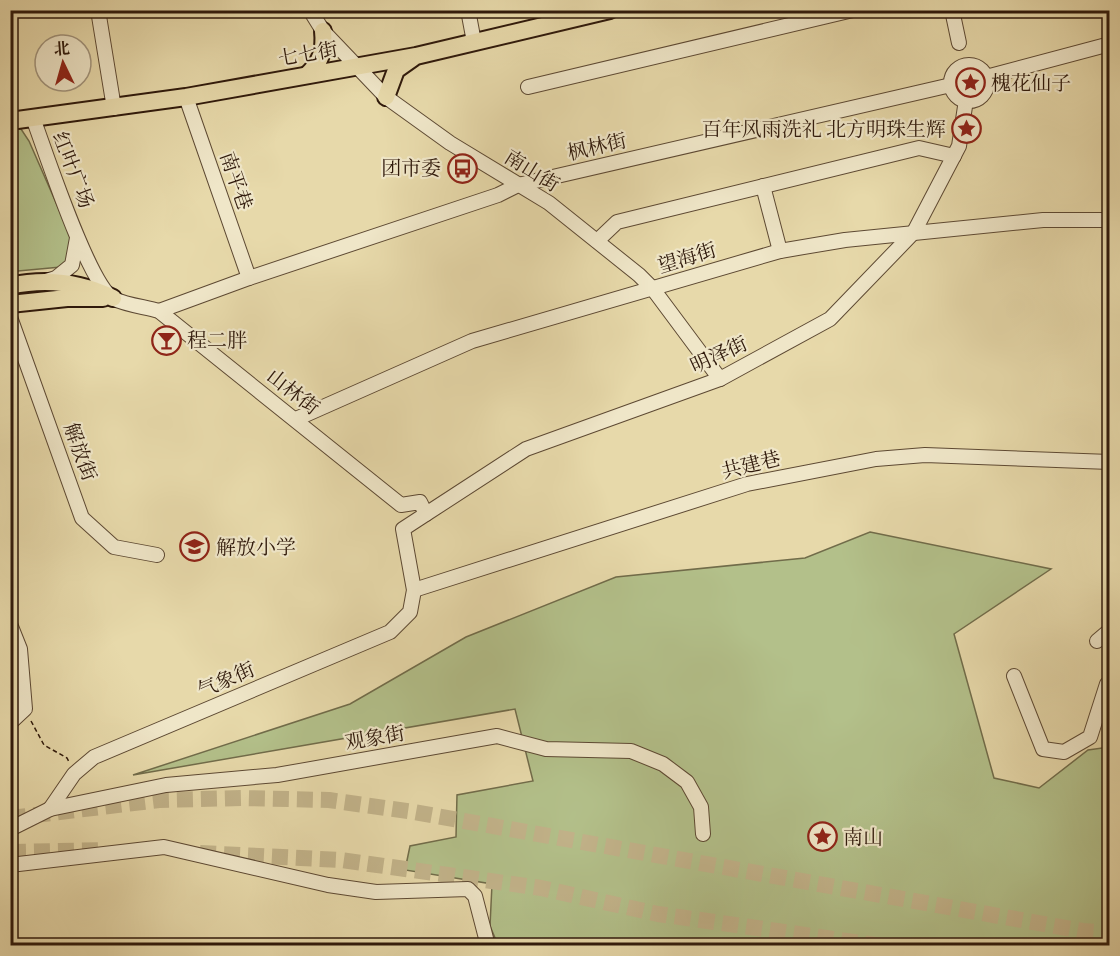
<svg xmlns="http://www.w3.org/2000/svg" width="1120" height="956" font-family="'IM FELL Double Pica','Noto Serif SC',serif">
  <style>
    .green { fill: #b3c08a; stroke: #716c4a; stroke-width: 1.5 }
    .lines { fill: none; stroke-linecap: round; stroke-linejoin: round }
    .major-tunnel { stroke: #c2b38a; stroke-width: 16; stroke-dasharray: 16 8; stroke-linecap: butt }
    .minor-casing { stroke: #5d4933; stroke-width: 16 }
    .major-casing { stroke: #2f190b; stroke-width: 20 }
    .path { stroke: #2f190b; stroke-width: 1.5; stroke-dasharray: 4.5 3; stroke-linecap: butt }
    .minor { stroke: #efe6c8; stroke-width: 14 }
    .major { stroke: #e7d9aa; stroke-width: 16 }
    .labels { text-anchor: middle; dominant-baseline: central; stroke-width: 4.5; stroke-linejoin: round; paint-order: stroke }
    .street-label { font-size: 20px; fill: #2f190b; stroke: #efe6c8 }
    .poi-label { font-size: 20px; fill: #2f190b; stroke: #efe6c8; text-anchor: start }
  </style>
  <rect width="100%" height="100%" fill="#e7d9aa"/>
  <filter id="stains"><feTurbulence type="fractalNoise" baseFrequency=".00333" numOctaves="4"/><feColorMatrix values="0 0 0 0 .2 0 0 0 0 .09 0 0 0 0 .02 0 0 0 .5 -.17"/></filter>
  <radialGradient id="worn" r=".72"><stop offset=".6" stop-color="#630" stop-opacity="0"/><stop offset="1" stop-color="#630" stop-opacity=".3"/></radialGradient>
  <!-- green -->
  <g class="green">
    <polygon points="10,127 21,129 29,141 71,237 72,258 61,267 18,271 11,266"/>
    <polygon points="870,532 1051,569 954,634 994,778 1039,788 1088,750 1109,747 1109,945 498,945 490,926 492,884 405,870 410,846 456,837 457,795 533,781 515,709 133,775 350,704 466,637 616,577 805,558"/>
  </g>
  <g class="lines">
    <!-- major-tunnel -->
    <g class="major-tunnel">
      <polyline points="10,818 159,800 241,798 329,800 414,812 1083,931 1110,933"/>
      <polyline points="10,852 106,850"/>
      <polyline points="200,853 341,860 541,888 658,914 883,946"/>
    </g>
    <defs>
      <g id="minor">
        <polyline points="98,10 114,108"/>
        <polyline points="310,10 323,31 386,97 450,143 549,203 639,275 653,289 720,379"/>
        <polyline points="468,10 474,42"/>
        <polyline points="952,10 959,43"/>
        <circle cx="969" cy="83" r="18"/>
        <polyline points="986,77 1110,44"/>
        <polyline points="528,87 853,10"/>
        <polyline points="186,97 249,278"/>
        <path d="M33,118C45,150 89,286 114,299C127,305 145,307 159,311L401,505L420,502L426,514L403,529L414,590L410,612L390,632L94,757L74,774L50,809"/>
        <polyline points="763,186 780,251"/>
        <polyline points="597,241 617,222 919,148 954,156"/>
        <polyline points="46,281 56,278 72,265 77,238"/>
        <polyline points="159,311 249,278 498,195 518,185 951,85"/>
        <polyline points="10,317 82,518 114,547 157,555"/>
        <polyline points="296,419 472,341 780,251 845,240 1043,220 1110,220"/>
        <polyline points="426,514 526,449 720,379 830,319 914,232 959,146 966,100"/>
        <polyline points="414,590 747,484 876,459 925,455 1110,462"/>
        <polyline points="10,624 20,649 25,709 10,723"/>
        <polyline points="1097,641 1110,630"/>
        <polyline points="1014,676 1043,749 1064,752 1090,737 1107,684 1110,683"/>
        <polyline points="10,829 50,809 166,785 277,775 497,736 546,749 631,751 663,764 687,782 701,807 703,834"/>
        <polyline points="10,865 164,847 328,885 376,892 468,889 475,896 488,946"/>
      </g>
      <g id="major">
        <path d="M307,75C321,62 325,50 323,31"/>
        <polyline points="386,97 396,70 413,58"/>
        <polyline points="10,121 186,97 416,56 610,10"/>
        <path d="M10,286C46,278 80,282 113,298"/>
        <polyline points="10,304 67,298 103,298"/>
      </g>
    </defs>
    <!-- minor casing -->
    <use href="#minor" class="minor-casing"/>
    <!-- major casing -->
    <use href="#major" class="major-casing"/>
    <!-- path -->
    <polyline class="path" points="31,721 44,745 67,758 69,762"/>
    <!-- minor -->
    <use href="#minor" class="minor"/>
    <!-- major -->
    <use href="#major" class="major"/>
  </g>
  <!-- icons -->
  <defs>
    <symbol id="sight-ring" viewBox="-11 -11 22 22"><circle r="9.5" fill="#efe6c8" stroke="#8f2418" stroke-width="1.5"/><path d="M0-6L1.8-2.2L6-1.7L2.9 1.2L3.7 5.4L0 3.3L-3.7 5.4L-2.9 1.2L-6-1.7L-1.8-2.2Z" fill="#8f2418"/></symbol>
    <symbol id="bus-ring" viewBox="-11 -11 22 22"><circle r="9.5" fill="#efe6c8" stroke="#8f2418" stroke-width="1.5"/><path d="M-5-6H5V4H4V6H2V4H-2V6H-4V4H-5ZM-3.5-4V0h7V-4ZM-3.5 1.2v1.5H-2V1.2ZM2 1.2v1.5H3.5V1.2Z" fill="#8f2418"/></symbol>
    <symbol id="bar-ring" viewBox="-11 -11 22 22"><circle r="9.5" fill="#efe6c8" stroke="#8f2418" stroke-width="1.5"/><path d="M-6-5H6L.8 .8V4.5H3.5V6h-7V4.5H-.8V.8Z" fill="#8f2418"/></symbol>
    <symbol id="school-ring" viewBox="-11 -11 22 22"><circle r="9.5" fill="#efe6c8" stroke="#8f2418" stroke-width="1.5"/><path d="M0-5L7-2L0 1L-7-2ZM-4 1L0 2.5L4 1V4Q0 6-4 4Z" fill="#8f2418"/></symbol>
  </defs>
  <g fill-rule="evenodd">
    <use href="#sight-ring" x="954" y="66" width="33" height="33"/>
    <use href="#sight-ring" x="950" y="112" width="33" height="33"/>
    <use href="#bus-ring" x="446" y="152" width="33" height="33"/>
    <use href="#bar-ring" x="150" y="324" width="33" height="33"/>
    <use href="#school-ring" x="178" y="530" width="33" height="33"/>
    <use href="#sight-ring" x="806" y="820" width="33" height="33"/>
  </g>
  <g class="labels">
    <!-- street labels -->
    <g class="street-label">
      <text transform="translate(308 54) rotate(-10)">七七街</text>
      <text transform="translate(597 147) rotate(-13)">枫林街</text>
      <text transform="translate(73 170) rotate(69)">红叶广场</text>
      <text transform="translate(532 171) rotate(32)">南山街</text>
      <text transform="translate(236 181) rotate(71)">南平巷</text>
      <text transform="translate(687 258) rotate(-17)">望海街</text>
      <text transform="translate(719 355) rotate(-25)">明泽街</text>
      <text transform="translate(293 392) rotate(38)">山林街</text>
      <text transform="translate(80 452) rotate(70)">解放街</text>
      <text transform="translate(751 465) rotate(-14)">共建巷</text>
      <text transform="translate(226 680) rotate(-23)">气象街</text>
      <text transform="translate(375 738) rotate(-10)">观象街</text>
    </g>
    <!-- poi labels -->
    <g class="poi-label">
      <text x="991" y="83">槐花仙子</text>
      <text x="946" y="129" text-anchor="end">百年风雨洗礼 北方明珠生辉</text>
      <text x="441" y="168" text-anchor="end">团市委</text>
      <text x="187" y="340">程二胖</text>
      <text x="216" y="547">解放小学</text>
      <text x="843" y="837">南山</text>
    </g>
  </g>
  <!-- margin -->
  <rect width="1120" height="956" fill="none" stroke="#e7d9aa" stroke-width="36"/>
  <rect x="12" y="12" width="1096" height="932" fill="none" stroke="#2f190b" stroke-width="3"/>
  <rect x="18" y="18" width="1084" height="920" fill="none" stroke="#2f190b" stroke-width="1.5"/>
  <!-- north arrow -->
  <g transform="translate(63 63) rotate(355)"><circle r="28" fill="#efe6c8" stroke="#a2947c" stroke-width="1.5"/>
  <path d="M0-4.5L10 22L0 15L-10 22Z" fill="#8f2418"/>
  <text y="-9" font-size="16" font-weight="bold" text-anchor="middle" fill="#2f190b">北</text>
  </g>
  <rect width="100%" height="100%" filter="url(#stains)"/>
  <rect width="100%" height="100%" fill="url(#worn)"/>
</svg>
